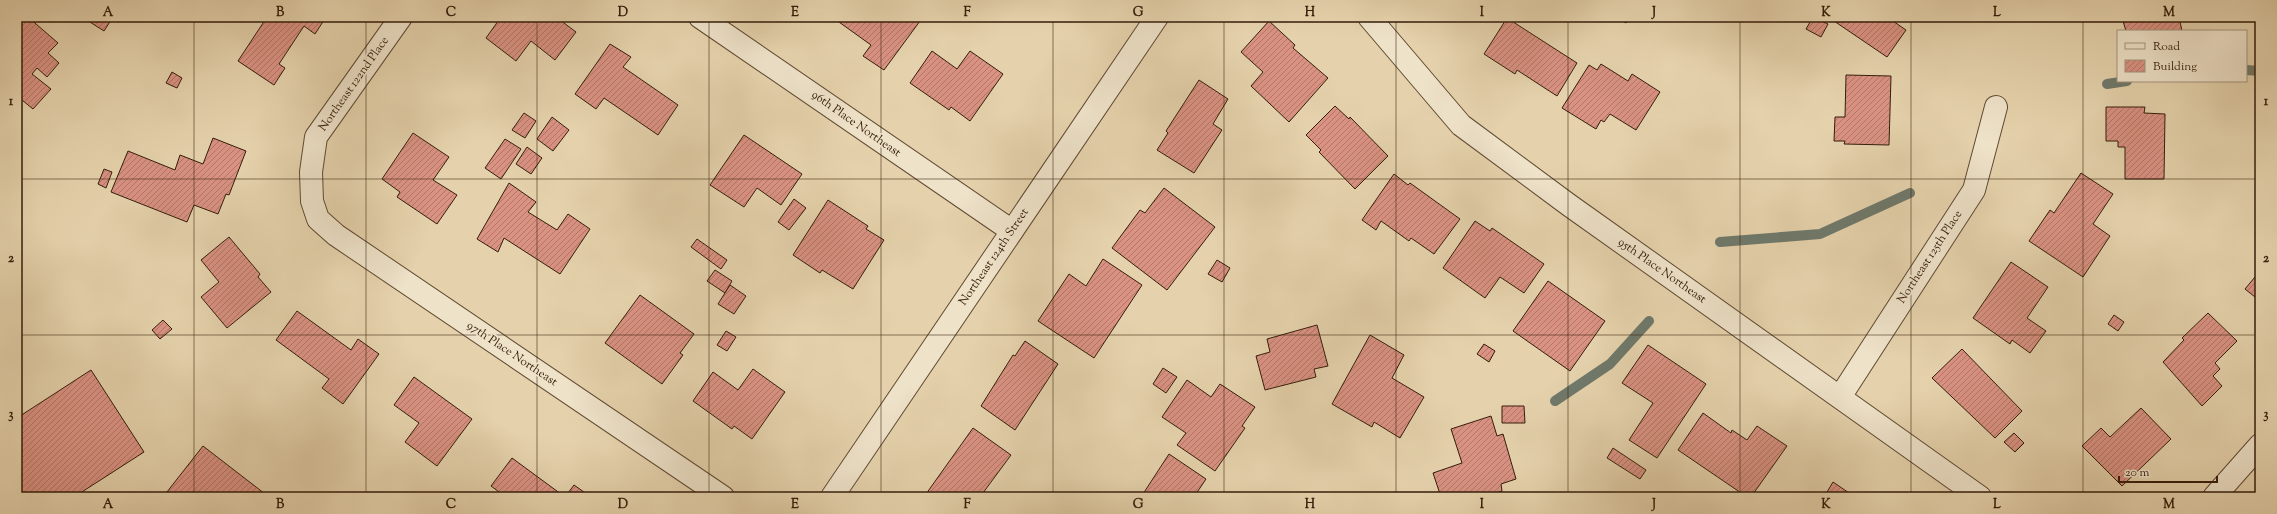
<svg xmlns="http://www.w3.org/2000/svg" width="2277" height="514" font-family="'Sorts Mill Goudy',serif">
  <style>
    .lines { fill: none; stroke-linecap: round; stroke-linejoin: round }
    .stream { stroke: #6f796b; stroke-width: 10 }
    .building { fill: url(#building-hatch); stroke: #341d0a }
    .minor-casing { stroke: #604a32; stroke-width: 24 }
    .tertiary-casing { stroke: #604a32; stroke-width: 24 }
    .minor { stroke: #eee2c9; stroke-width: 22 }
    .tertiary { stroke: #eee2c9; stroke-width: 22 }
    .grid { fill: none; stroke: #341d0a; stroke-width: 1; stroke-opacity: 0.55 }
    .labels { text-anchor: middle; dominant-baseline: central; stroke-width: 3.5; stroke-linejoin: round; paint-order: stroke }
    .street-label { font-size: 12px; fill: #341d0a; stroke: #eee2c9 }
    .neatline { fill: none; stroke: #341d0a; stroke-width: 1.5 }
    .grid-label { font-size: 13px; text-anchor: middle; font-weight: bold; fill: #341d0a }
  </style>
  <defs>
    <pattern id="building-hatch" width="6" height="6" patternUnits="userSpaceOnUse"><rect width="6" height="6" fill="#da9283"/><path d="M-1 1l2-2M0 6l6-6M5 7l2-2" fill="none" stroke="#b27769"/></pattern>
  </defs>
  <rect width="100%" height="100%" fill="#e5d2ac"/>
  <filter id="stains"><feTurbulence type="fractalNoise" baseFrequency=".005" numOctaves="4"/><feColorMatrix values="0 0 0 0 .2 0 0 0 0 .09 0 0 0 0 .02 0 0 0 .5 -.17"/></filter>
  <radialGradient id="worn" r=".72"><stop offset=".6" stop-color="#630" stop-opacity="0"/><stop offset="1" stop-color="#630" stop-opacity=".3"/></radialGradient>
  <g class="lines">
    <!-- stream -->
    <g class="stream">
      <polyline points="2246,70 2260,71"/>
      <polyline points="2107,84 2127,81"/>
      <polyline points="1720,242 1820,234 1910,193"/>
      <polyline points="1555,401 1610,364 1649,321"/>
    </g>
  </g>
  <!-- building -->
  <g class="building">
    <polygon points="17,17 28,17 58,43 48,53 59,63 47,77 37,68 32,74 51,89 33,109 17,96"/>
    <polygon points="82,17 113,17 104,31"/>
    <polygon points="267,17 326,17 315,34 304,26 279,64 285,68 274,85 238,61"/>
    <polygon points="501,17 556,17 576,32 555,60 531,41 516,61 486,38"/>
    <polygon points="832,17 915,17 920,21 884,70 863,56 871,45"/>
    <polygon points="1617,17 1631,17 1626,23"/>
    <polygon points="1813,17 1828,24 1821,37 1806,29"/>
    <polygon points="1837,17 1891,17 1890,19 1906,30 1887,57 1834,21"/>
    <polygon points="2125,17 2179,17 2182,31 2126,31 2123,21 2126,21"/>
    <polygon points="1507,18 1577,63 1557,96 1517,70 1515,74 1484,54"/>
    <polygon points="1269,21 1295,45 1293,48 1328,78 1289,122 1251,86 1263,72 1241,52"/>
    <polygon points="610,44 631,57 623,67 678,105 658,135 604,98 596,109 575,94"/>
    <polygon points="932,51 957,69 970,51 1003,74 970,121 951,107 949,110 910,83"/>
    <polygon points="1601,64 1628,81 1632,74 1660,92 1636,130 1610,114 1604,122 1601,120 1596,129 1562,108 1589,65 1597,70"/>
    <polygon points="172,72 182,78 177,88 166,83"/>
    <polygon points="1846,75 1891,76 1889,145 1844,144 1845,141 1834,141 1835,117 1845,117"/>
    <polygon points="1199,80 1228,99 1213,124 1222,130 1194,173 1157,150 1168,133 1166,131"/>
    <polygon points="1335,106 1349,119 1350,117 1388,156 1355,189 1319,152 1321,150 1306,135"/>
    <polygon points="2106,107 2145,107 2144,113 2165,114 2164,179 2125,179 2125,147 2118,147 2118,141 2106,141"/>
    <polygon points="524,113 536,121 525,138 512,130"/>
    <polygon points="552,117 569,130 553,151 537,139"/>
    <polygon points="413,133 449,157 433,180 457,195 437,224 397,197 400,192 382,179"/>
    <polygon points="744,135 802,174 781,205 757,188 744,207 710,185"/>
    <polygon points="213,138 246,151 229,195 226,194 218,214 194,205 187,222 111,192 128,151 175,170 180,155 203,164"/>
    <polygon points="505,139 521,149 501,179 485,168"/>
    <polygon points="527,147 542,158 531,174 516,164"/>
    <polygon points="104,169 112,172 106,188 98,184"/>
    <polygon points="2081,173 2113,194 2093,224 2110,236 2083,277 2029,241 2050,210 2054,213"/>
    <polygon points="1394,174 1408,185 1410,183 1460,219 1434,254 1411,238 1409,241 1381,221 1376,230 1362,220"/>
    <polygon points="509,183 536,202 528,212 557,230 568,214 590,229 560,274 504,238 498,252 477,239"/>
    <polygon points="1164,188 1215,227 1167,290 1112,248 1140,210 1145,213"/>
    <polygon points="794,199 806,208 789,230 778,222"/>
    <polygon points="828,200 868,226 866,229 884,240 853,289 822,270 820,273 793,255"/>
    <polygon points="1475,221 1490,231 1492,228 1544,264 1524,293 1500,277 1485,298 1443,268"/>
    <polygon points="229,237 260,274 258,277 271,292 227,328 201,297 219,282 201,260"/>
    <polygon points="697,239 727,260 721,269 691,247"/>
    <polygon points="1103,259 1142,285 1094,358 1038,321 1069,274 1086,286"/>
    <polygon points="1217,260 1230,268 1222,282 1208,274"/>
    <polygon points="2011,262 2048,287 2027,318 2046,331 2030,353 2012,340 2010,344 1973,318"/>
    <polygon points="715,270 732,281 725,293 707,281"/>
    <polygon points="2260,271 2260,301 2245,289"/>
    <polygon points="1548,281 1605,321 1570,371 1513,331"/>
    <polygon points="730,285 746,296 734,314 718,304"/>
    <polygon points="640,295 694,334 680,353 683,355 662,384 605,343"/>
    <polygon points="297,311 351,350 358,339 379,354 343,404 322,388 329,379 276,340"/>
    <polygon points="2208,313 2237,341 2215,363 2220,369 2213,376 2222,386 2202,406 2163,362 2184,340 2182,338"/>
    <polygon points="2114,315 2124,322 2118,331 2108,324"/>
    <polygon points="163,320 172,329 160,339 152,330"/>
    <polygon points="1317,325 1328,366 1314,369 1316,377 1265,390 1256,356 1270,352 1267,339"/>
    <polygon points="726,331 736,337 727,351 717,345"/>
    <polygon points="1370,335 1404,355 1392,378 1424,397 1400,438 1374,422 1372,427 1332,404"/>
    <polygon points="1025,341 1058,364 1015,430 981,406 1013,355 1015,356"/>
    <polygon points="1484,344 1495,351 1489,362 1477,354"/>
    <polygon points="1648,345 1706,384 1657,458 1629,440 1653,403 1622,383"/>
    <polygon points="1962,349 2022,411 1995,438 1932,378"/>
    <polygon points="1163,368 1177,377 1166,393 1153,384"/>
    <polygon points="753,369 785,392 752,439 734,426 732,429 693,401 713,372 738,390"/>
    <polygon points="91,370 144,452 74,497 22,497 17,489 17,418"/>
    <polygon points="414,377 472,419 437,466 405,442 419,423 394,405"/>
    <polygon points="1187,380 1211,397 1220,384 1255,407 1242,426 1245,428 1215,471 1177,445 1186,433 1162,417"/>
    <polygon points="1502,406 1524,406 1525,423 1502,423"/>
    <polygon points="2141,408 2171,439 2122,486 2082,446 2101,428 2110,437"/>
    <polygon points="1703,413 1731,433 1732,430 1747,440 1757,426 1787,446 1751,497 1747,497 1678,450"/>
    <polygon points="1491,416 1497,436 1503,434 1516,479 1501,484 1502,491 1482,497 1441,497 1433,473 1462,463 1451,429"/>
    <polygon points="973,428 1011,455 980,497 930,497 926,494"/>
    <polygon points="2014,433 2024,443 2015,452 2004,442"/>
    <polygon points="203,446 269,497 163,497"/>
    <polygon points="1613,448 1646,470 1640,479 1607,458"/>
    <polygon points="1169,454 1206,479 1194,497 1141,497"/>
    <polygon points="512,458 565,497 574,485 591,497 506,497 491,486"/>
    <polygon points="1833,482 1855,497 1824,497"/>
  </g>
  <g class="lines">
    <defs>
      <g id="minor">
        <polyline points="401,17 316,137 311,172 312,201 318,219 336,235 723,497"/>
        <polyline points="700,17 1012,231"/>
        <polyline points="1369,17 1461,125 1569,205 1980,497"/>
        <polyline points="1840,397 1974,190 1996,107"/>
        <polyline points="2214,497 2260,445"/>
      </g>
      <polyline id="tertiary" points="832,497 1157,17"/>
    </defs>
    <!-- minor casing -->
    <use href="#minor" class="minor-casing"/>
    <!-- tertiary casing -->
    <use href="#tertiary" class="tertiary-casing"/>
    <!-- minor -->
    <use href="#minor" class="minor"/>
    <!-- tertiary -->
    <use href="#tertiary" class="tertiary"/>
  </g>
  <!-- grid -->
  <path class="grid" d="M194,17V497M366,17V497M537,17V497M709,17V497M881,17V497M1053,17V497M1224,17V497M1396,17V497M1568,17V497M1740,17V497M1911,17V497M2083,17V497M17,179H2260M17,335H2260"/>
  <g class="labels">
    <!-- street labels -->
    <g class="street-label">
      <text transform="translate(354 84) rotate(-55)">Northeast 122nd Place</text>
      <text transform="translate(856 124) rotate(35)">96th Place Northeast</text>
      <text transform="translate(994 257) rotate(-56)">Northeast 124th Street</text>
      <text transform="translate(1930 257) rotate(-57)">Northeast 125th Place</text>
      <text transform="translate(1662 271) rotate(35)">95th Place Northeast</text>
      <text transform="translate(512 354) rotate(34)">97th Place Northeast</text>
    </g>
  </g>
  <!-- margin -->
  <rect width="2277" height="514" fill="none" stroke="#e5d2ac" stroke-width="44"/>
  <!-- legend -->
  <rect x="2117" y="30" width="130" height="52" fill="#eee2c9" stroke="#a4937d"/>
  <rect x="2125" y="43" width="20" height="6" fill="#eee2c9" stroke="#a4937d"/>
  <text x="2153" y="50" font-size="12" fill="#341d0a">Road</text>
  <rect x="2125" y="60" width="20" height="12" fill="url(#building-hatch)" stroke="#a4937d"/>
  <text x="2153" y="70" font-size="12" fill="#341d0a">Building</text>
  <!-- scale -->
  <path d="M2119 476v6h98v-6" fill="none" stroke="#341d0a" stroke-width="2"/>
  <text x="2125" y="476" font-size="12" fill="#341d0a" stroke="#eee2c9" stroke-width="3" paint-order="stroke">20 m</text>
  <rect x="22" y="22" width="2233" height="470" class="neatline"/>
  <g class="grid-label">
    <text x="108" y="16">A</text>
    <text x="280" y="16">B</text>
    <text x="451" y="16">C</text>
    <text x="623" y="16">D</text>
    <text x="795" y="16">E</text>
    <text x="967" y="16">F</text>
    <text x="1138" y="16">G</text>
    <text x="1310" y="16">H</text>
    <text x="1482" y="16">I</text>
    <text x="1654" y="16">J</text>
    <text x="1826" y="16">K</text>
    <text x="1997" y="16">L</text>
    <text x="2169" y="16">M</text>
    <text x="11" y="105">1</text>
    <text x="2266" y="105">1</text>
    <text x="11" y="262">2</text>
    <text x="2266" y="262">2</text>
    <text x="11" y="418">3</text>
    <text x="2266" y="418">3</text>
    <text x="108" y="508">A</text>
    <text x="280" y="508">B</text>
    <text x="451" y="508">C</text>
    <text x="623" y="508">D</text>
    <text x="795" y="508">E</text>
    <text x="967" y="508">F</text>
    <text x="1138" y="508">G</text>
    <text x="1310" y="508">H</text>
    <text x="1482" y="508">I</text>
    <text x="1654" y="508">J</text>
    <text x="1826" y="508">K</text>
    <text x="1997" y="508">L</text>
    <text x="2169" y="508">M</text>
  </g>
  <rect width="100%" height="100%" filter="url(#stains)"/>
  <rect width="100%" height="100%" fill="url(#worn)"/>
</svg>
